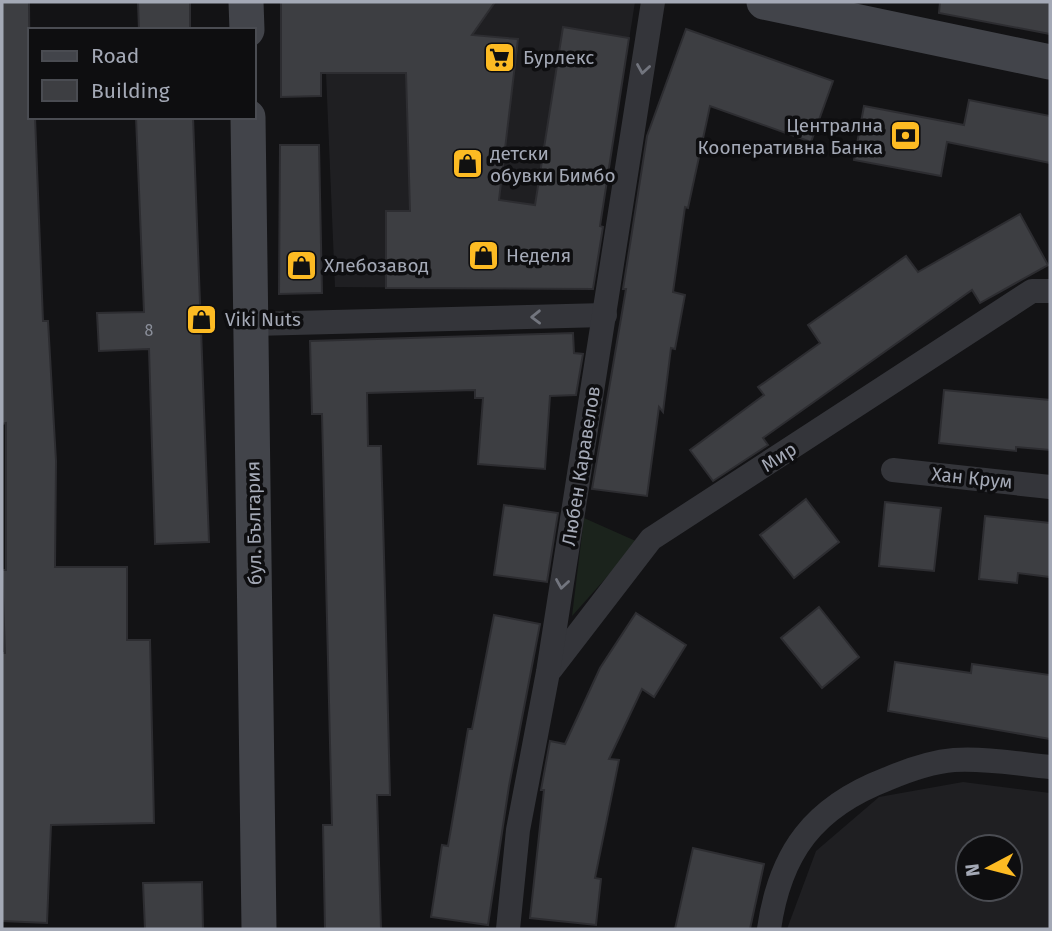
<svg xmlns="http://www.w3.org/2000/svg" width="1052" height="931" font-family="'Fira Sans',sans-serif">
  <style>
    .built { fill: #1f1f22; fill-rule: evenodd }
    .green { fill: #1b231c }
    .building { fill: #3d3e42; stroke: #2d2d31; stroke-width: 2 }
    .lines { fill: none; stroke-linecap: round; stroke-linejoin: round }
    .street { stroke: #34353a; stroke-width: 24 }
    .secondary { stroke: #42444a; stroke-width: 35 }
    .oneway { stroke: #72757e }
    .labels { text-anchor: middle; dominant-baseline: central; stroke-width: 7; stroke-linejoin: round; paint-order: stroke }
    .number-label { font-size: 16px; fill: #8a8e99 }
    .poi-label { font-size: 19px; fill: #a4a9b6; stroke: #0e0e10; text-anchor: start }
    .street-label { font-size: 19px; fill: #a4a9b6; stroke: #0e0e10 }
  </style>
  <rect width="100%" height="100%" fill="#131315"/>
  <!-- built -->
  <g class="built">
    <polygon points="323,2 635,2 590,289 335,287"/>
    <path d="M963,782L1050,793V929H787L816,851L879,797ZM968,847H1010V889H968Z"/>
  </g>
  <!-- green -->
  <polygon class="green" points="584,518 638,542 572,616"/>
  <!-- building -->
  <g class="building">
    <polygon points="2,2 29,2 30,117 35,117 43,321 48,321 56,461 55,567 127,567 127,640 150,640 154,823 51,825 47,923 2,921 2,653 5,653 2,570 6,570 6,423 2,424"/>
    <polygon points="138,2 190,2 190,30 139,30"/>
    <polygon points="281,2 495,2 472,35 518,39 499,200 535,205 563,27 629,38 600,226 603,227 593,289 386,288 386,211 410,211 406,73 321,73 321,96 281,97"/>
    <polygon points="940,2 1050,2 1050,34 939,13"/>
    <polygon points="686,29 833,81 811,142 710,106 688,208 685,207 673,292 685,295 675,349 671,348 663,412 659,407 647,496 592,489 626,289 623,289 647,136"/>
    <polygon points="969,100 1050,116 1050,163 947,142 941,176 854,160 864,106 964,125"/>
    <polygon points="136,117 193,117 209,542 155,544 149,349 99,351 97,313 144,312"/>
    <polygon points="280,145 319,145 322,293 279,294"/>
    <polygon points="1020,214 1048,265 980,303 972,290 763,438 768,445 713,481 690,450 764,395 758,387 820,343 808,325 906,256 918,272"/>
    <polygon points="573,333 574,353 583,354 576,395 550,396 545,469 478,464 483,398 475,398 475,390 367,393 368,446 381,446 385,593 390,795 377,795 381,929 325,929 323,825 332,825 322,414 312,414 310,341"/>
    <polygon points="944,390 1050,400 1050,450 1016,447 1016,451 939,443"/>
    <polygon points="806,499 839,542 794,578 760,535"/>
    <polygon points="885,502 941,508 934,571 879,566"/>
    <polygon points="504,505 558,513 547,582 494,575"/>
    <polygon points="985,516 1050,523 1050,577 1018,573 1017,583 979,579"/>
    <polygon points="819,607 859,657 822,688 781,638"/>
    <polygon points="636,613 686,645 654,697 642,689 609,759 619,760 595,878 601,879 596,925 530,918 544,790 541,790 550,741 565,744 600,668"/>
    <polygon points="494,615 540,624 509,786 488,925 431,917 442,845 448,846 468,729 472,729"/>
    <polygon points="895,662 971,673 972,664 1050,675 1050,739 888,711"/>
    <polygon points="693,848 764,864 750,929 675,929"/>
    <polygon points="202,882 203,929 145,929 143,883"/>
  </g>
  <g class="lines">
    <!-- street -->
    <g class="street">
      <polyline points="251,324 605,315"/>
      <polyline points="893,470 1050,487"/>
      <polyline points="551,669 651,539 1032,291 1050,291"/>
      <polyline points="508,929 518,830 548,672 653,2"/>
      <path d="M769,929C780,852 814,807 887,779C908,770 931,762 954,760C986,758 1019,764 1050,767"/>
    </g>
    <!-- secondary -->
    <g class="secondary">
      <polyline points="246,2 247,30"/>
      <polyline points="764,2 1050,62"/>
      <polyline points="248,117 259,929"/>
    </g>
  </g>
  <!-- one-way arrows -->
  <defs><path id="oneway-chevron" d="M-2-3.5L2.5 0L-2 3.5" fill="none" stroke-width="1.6" stroke-linecap="round" stroke-linejoin="round" transform="scale(1.75)"/></defs>
  <g class="oneway">
    <use href="#oneway-chevron" transform="translate(643 69) rotate(99)"/>
    <use href="#oneway-chevron" transform="translate(536 317) rotate(179)"/>
    <use href="#oneway-chevron" transform="translate(562 584) rotate(99)"/>
  </g>
  <!-- icons -->
  <defs>
    <symbol id="supermarket-square" viewBox="-11 -11 22 22"><rect x="-9" y="-9" width="18" height="18" rx="4" fill="#fdbb23" stroke="#0e0e10"/><path d="M-6-5.5h2.5l.6 2H6L4.5 2H-2.5L-4.4-4H-6ZM-1.5 3.2a1.3 1.3 0 1 0 .1 0ZM3 3.2a1.3 1.3 0 1 0 .1 0Z" fill="#111"/></symbol>
    <symbol id="bank-square" viewBox="-11 -11 22 22"><rect x="-9" y="-9" width="18" height="18" rx="4" fill="#fdbb23" stroke="#0e0e10"/><path d="M-6-4H6V4H-6ZM0-2.3a2.3 2.3 0 1 0 0 4.6a2.3 2.3 0 1 0 0-4.6Z" fill="#111"/></symbol>
    <symbol id="shop-square" viewBox="-11 -11 22 22"><rect x="-9" y="-9" width="18" height="18" rx="4" fill="#fdbb23" stroke="#0e0e10"/><path d="M-5-2.5h2.3a2.7 3.5 0 0 1 5.4 0H5L5.5 6h-11ZM-1.5-2.5h3a1.5 2.3 0 0 0-3 0Z" fill="#111"/></symbol>
  </defs>
  <g fill-rule="evenodd">
    <use href="#supermarket-square" x="482" y="40" width="35" height="35"/>
    <use href="#bank-square" x="888" y="118" width="35" height="35"/>
    <use href="#shop-square" x="450" y="146" width="35" height="35"/>
    <use href="#shop-square" x="466" y="238" width="35" height="35"/>
    <use href="#shop-square" x="284" y="248" width="35" height="35"/>
    <use href="#shop-square" x="184" y="302" width="35" height="35"/>
  </g>
  <g class="labels">
    <!-- number labels -->
    <g class="number-label">
      <text x="149" y="330">8</text>
    </g>
    <!-- poi labels -->
    <g class="poi-label">
      <text x="523" y="57">Бурлекс</text>
      <text x="883" y="125" text-anchor="end">Централна<tspan x="883" dy="22">Кооперативна Банка</tspan></text>
      <text x="490" y="153">детски<tspan x="490" dy="22">обувки Бимбо</tspan></text>
      <text x="506" y="255">Неделя</text>
      <text x="324" y="265">Хлебозавод</text>
      <text x="225" y="319">Viki Nuts</text>
    </g>
    <!-- street labels -->
    <g class="street-label">
      <text transform="translate(779 457) rotate(-33)">Мир</text>
      <text transform="translate(581 466) rotate(-81)">Любен Каравелов</text>
      <text transform="translate(972 478) rotate(6)">Хан Крум</text>
      <text transform="translate(254 523) rotate(-91)">бул. България</text>
    </g>
  </g>
  <!-- border -->
  <rect width="1052" height="931" fill="none" stroke="#a4a9b6" stroke-width="7"/>
  <!-- legend -->
  <rect x="28" y="28" width="228" height="91" fill="#0e0e10" stroke="#4a4c52" stroke-width="2"/>
  <rect x="42" y="51" width="35" height="10" fill="#42444a" stroke="#4a4c52" stroke-width="2"/>
  <text x="91" y="63" font-size="21" fill="#a4a9b6">Road</text>
  <rect x="42" y="80" width="35" height="21" fill="#3d3e42" stroke="#4a4c52" stroke-width="2"/>
  <text x="91" y="98" font-size="21" fill="#a4a9b6">Building</text>
  <!-- north arrow -->
  <g transform="translate(989 868) rotate(263)"><circle r="33" fill="#0e0e10" stroke="#4a4c52" stroke-width="2"/>
  <path d="M0-5L12 26L0 18L-12 26Z" fill="#fdbb23"/>
  <text y="-10" font-size="19" font-weight="bold" text-anchor="middle" fill="#a4a9b6">N</text>
  </g>
</svg>
